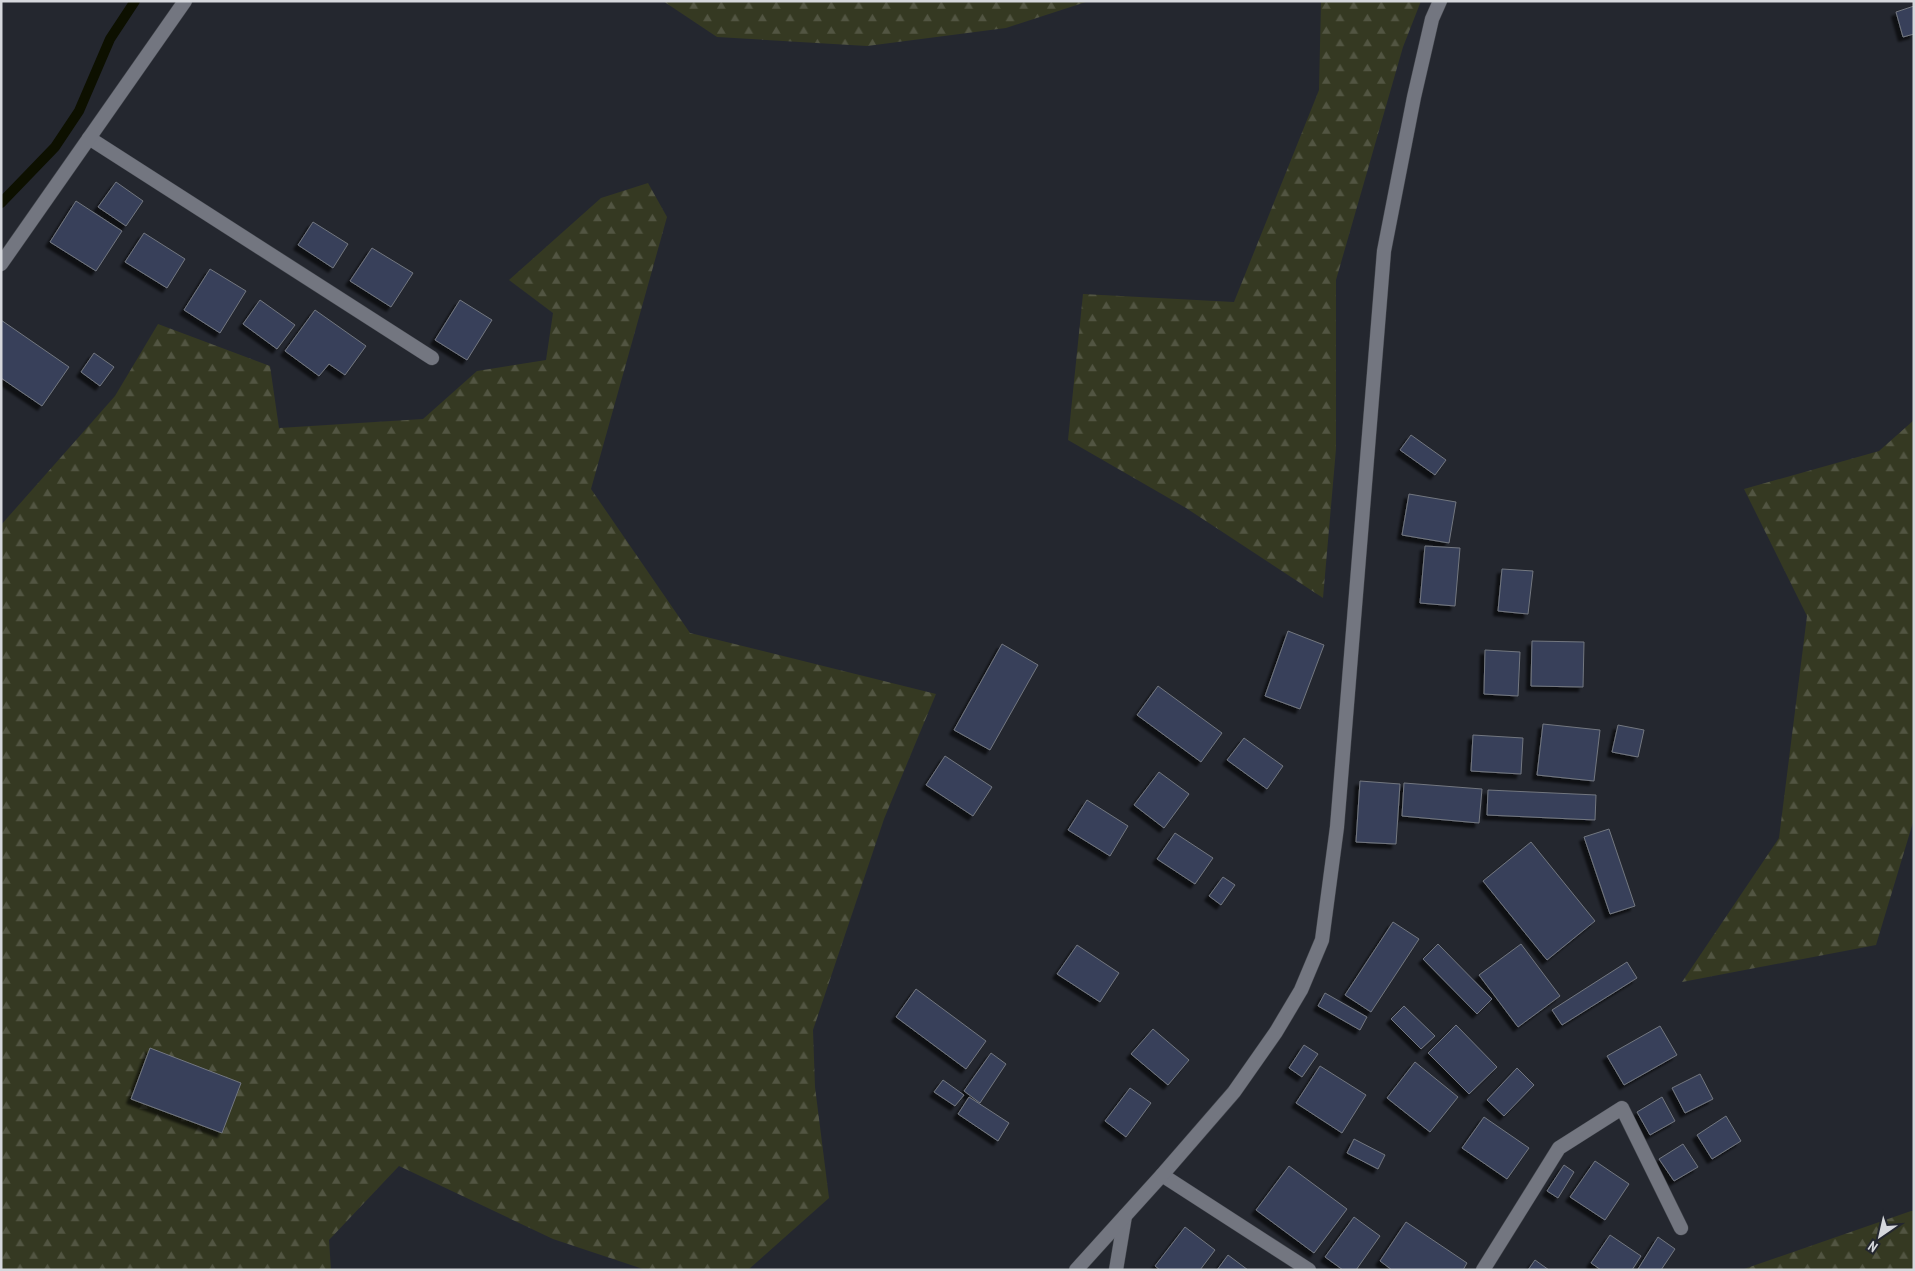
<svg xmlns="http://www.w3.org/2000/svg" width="1915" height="1271" font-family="'PT Sans Narrow',sans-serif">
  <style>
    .forest { fill: url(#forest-firs) }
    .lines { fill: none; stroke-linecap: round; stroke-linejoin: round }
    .stream { stroke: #0d1000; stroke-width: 10 }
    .building { fill: #37415a; stroke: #737780; filter: url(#shadow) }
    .minor-casing { stroke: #41444a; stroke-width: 15 }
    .tertiary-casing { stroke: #41444a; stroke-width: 15 }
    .minor { stroke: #737680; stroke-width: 14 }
    .tertiary { stroke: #737680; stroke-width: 14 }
  </style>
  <defs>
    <pattern id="forest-firs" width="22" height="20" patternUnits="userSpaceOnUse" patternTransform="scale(1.25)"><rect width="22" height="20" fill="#353922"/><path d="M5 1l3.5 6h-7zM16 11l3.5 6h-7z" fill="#525542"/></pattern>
    <filter id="shadow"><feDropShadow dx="-4.5" dy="4.5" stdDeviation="1" flood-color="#0009"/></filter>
  </defs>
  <rect width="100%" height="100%" fill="#24272f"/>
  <!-- forest -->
  <g class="forest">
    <polygon points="663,1 1089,1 1006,28 867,46 717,37"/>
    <polygon points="1321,1 1421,1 1403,47 1336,280 1336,449 1323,598 1186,508 1068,440 1083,294 1234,302 1319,90"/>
    <polygon points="648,183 667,217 591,489 690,633 936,694 884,819 813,1030 815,1087 829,1198 748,1270 646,1270 553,1239 399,1166 329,1240 331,1270 1,1270 1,525 115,396 158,324 270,366 279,428 423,419 477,371 546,360 553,313 509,280 601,198"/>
    <polygon points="1914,420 1914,819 1876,945 1682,982 1779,838 1807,616 1744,489 1879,451"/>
    <polygon points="1911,1211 1914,1211 1914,1270 1741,1270"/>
  </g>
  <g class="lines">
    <!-- stream -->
    <polyline class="stream" points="1,203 55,147 79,111 110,39 135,1"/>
  </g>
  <!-- building -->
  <g class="building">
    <polygon points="1914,6 1914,34 1903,37 1896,12"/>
    <polygon points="116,182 143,201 126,226 98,207"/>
    <polygon points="76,201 122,231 96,271 50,242"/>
    <polygon points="313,222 348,244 333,268 298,245"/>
    <polygon points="144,233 185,259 167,288 125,262"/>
    <polygon points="372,248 413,273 391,307 350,281"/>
    <polygon points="210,269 246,291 220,333 184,310"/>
    <polygon points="260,300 295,325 277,349 243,324"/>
    <polygon points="460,300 492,320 467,360 435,340"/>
    <polygon points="315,310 366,346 345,375 329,364 319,376 285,351"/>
    <polygon points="1,320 69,367 42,406 1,378"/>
    <polygon points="94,353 114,367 100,386 81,372"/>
    <polygon points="1411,435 1446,460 1435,475 1400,450"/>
    <polygon points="1409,494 1456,502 1449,543 1402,535"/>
    <polygon points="1425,546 1460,548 1455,606 1420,603"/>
    <polygon points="1502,569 1533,571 1528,614 1498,611"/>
    <polygon points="1288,631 1324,645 1300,709 1265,696"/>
    <polygon points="1532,641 1584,642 1583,687 1531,686"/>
    <polygon points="1002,644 1038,665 990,750 954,730"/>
    <polygon points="1485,650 1520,652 1518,696 1484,694"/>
    <polygon points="1158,686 1222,733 1201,762 1137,715"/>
    <polygon points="1543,724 1600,730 1594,781 1537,775"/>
    <polygon points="1618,725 1644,730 1638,757 1612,752"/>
    <polygon points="1473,735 1523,738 1521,774 1471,771"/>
    <polygon points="1244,738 1283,766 1267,789 1227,760"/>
    <polygon points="945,756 992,787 973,816 926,785"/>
    <polygon points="1159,772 1189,794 1164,828 1134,805"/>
    <polygon points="1360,781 1400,784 1396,844 1356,842"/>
    <polygon points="1404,783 1482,789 1479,823 1402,816"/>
    <polygon points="1488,790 1596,795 1595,820 1487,815"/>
    <polygon points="1087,800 1128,826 1110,856 1068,830"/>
    <polygon points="1609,829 1635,906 1610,914 1584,837"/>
    <polygon points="1175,833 1213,858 1195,884 1157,859"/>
    <polygon points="1531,842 1595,921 1547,960 1483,881"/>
    <polygon points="1223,877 1235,885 1221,905 1209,896"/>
    <polygon points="1393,922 1419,939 1371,1012 1345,995"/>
    <polygon points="1438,944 1492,999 1477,1014 1423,959"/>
    <polygon points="1521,944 1560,996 1518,1027 1479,975"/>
    <polygon points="1077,945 1119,973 1100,1002 1057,974"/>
    <polygon points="1627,962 1637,978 1562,1025 1552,1010"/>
    <polygon points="916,989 986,1041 966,1069 896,1017"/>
    <polygon points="1325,993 1367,1017 1360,1030 1318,1006"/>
    <polygon points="1404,1006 1435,1036 1421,1049 1391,1019"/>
    <polygon points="1456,1025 1497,1067 1469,1094 1428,1053"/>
    <polygon points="1660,1026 1677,1055 1624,1085 1607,1056"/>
    <polygon points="1153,1029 1189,1060 1168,1085 1131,1054"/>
    <polygon points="1304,1045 1318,1054 1302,1077 1289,1068"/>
    <polygon points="150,1048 241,1083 222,1133 131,1099"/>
    <polygon points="991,1053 1006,1064 980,1103 964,1091"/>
    <polygon points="1415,1062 1458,1097 1430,1132 1387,1098"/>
    <polygon points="1320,1066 1366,1095 1342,1133 1296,1103"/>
    <polygon points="1517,1068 1534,1085 1504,1116 1487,1100"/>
    <polygon points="1700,1074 1713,1099 1685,1113 1672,1088"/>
    <polygon points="943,1080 964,1095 955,1106 934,1092"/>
    <polygon points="1130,1088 1151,1103 1126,1137 1105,1121"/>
    <polygon points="969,1097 1009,1123 998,1141 958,1114"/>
    <polygon points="1662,1097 1675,1121 1650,1135 1637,1112"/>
    <polygon points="1726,1116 1741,1141 1712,1159 1697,1135"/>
    <polygon points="1484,1117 1529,1148 1507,1179 1462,1148"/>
    <polygon points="1354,1139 1385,1155 1378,1169 1347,1153"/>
    <polygon points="1683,1144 1698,1167 1674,1181 1659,1159"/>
    <polygon points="1595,1161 1629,1184 1605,1220 1570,1197"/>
    <polygon points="1564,1165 1574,1172 1558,1198 1547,1191"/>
    <polygon points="1289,1166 1347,1209 1314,1253 1256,1210"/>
    <polygon points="1354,1217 1380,1236 1356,1270 1343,1270 1325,1257"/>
    <polygon points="1406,1222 1467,1263 1463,1270 1392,1270 1380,1261"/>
    <polygon points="1185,1227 1215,1250 1200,1270 1160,1270 1155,1266"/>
    <polygon points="1610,1235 1641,1256 1632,1270 1601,1270 1591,1263"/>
    <polygon points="1658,1237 1675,1249 1661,1270 1640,1270 1638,1269"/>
    <polygon points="1228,1255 1248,1270 1217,1270"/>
    <polygon points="1535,1260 1549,1270 1528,1270"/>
  </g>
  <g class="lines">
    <defs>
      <g id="minor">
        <polyline points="89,138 432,358"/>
        <polyline points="1,264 185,1"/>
        <polyline points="1162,1175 1309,1270"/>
        <polyline points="1116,1270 1125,1216"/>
        <polyline points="1483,1270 1559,1148 1622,1108 1681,1228"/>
      </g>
      <polyline id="tertiary" points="1076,1270 1162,1175 1234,1092 1276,1032 1301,990 1322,940 1337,827 1384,251 1414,97 1432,19 1440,1"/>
    </defs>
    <!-- minor casing -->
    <use href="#minor" class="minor-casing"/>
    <!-- tertiary casing -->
    <use href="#tertiary" class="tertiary-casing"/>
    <!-- minor -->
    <use href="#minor" class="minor"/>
    <!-- tertiary -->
    <use href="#tertiary" class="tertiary"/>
  </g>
  <!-- border -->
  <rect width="1915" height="1271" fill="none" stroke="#d6d8dd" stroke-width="5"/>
  <!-- north arrow -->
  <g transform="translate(1880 1236) rotate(214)" stroke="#24272f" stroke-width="4" paint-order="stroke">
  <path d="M0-4L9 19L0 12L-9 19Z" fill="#d6d8dd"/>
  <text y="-8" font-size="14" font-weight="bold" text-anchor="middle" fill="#d6d8dd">N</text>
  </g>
</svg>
